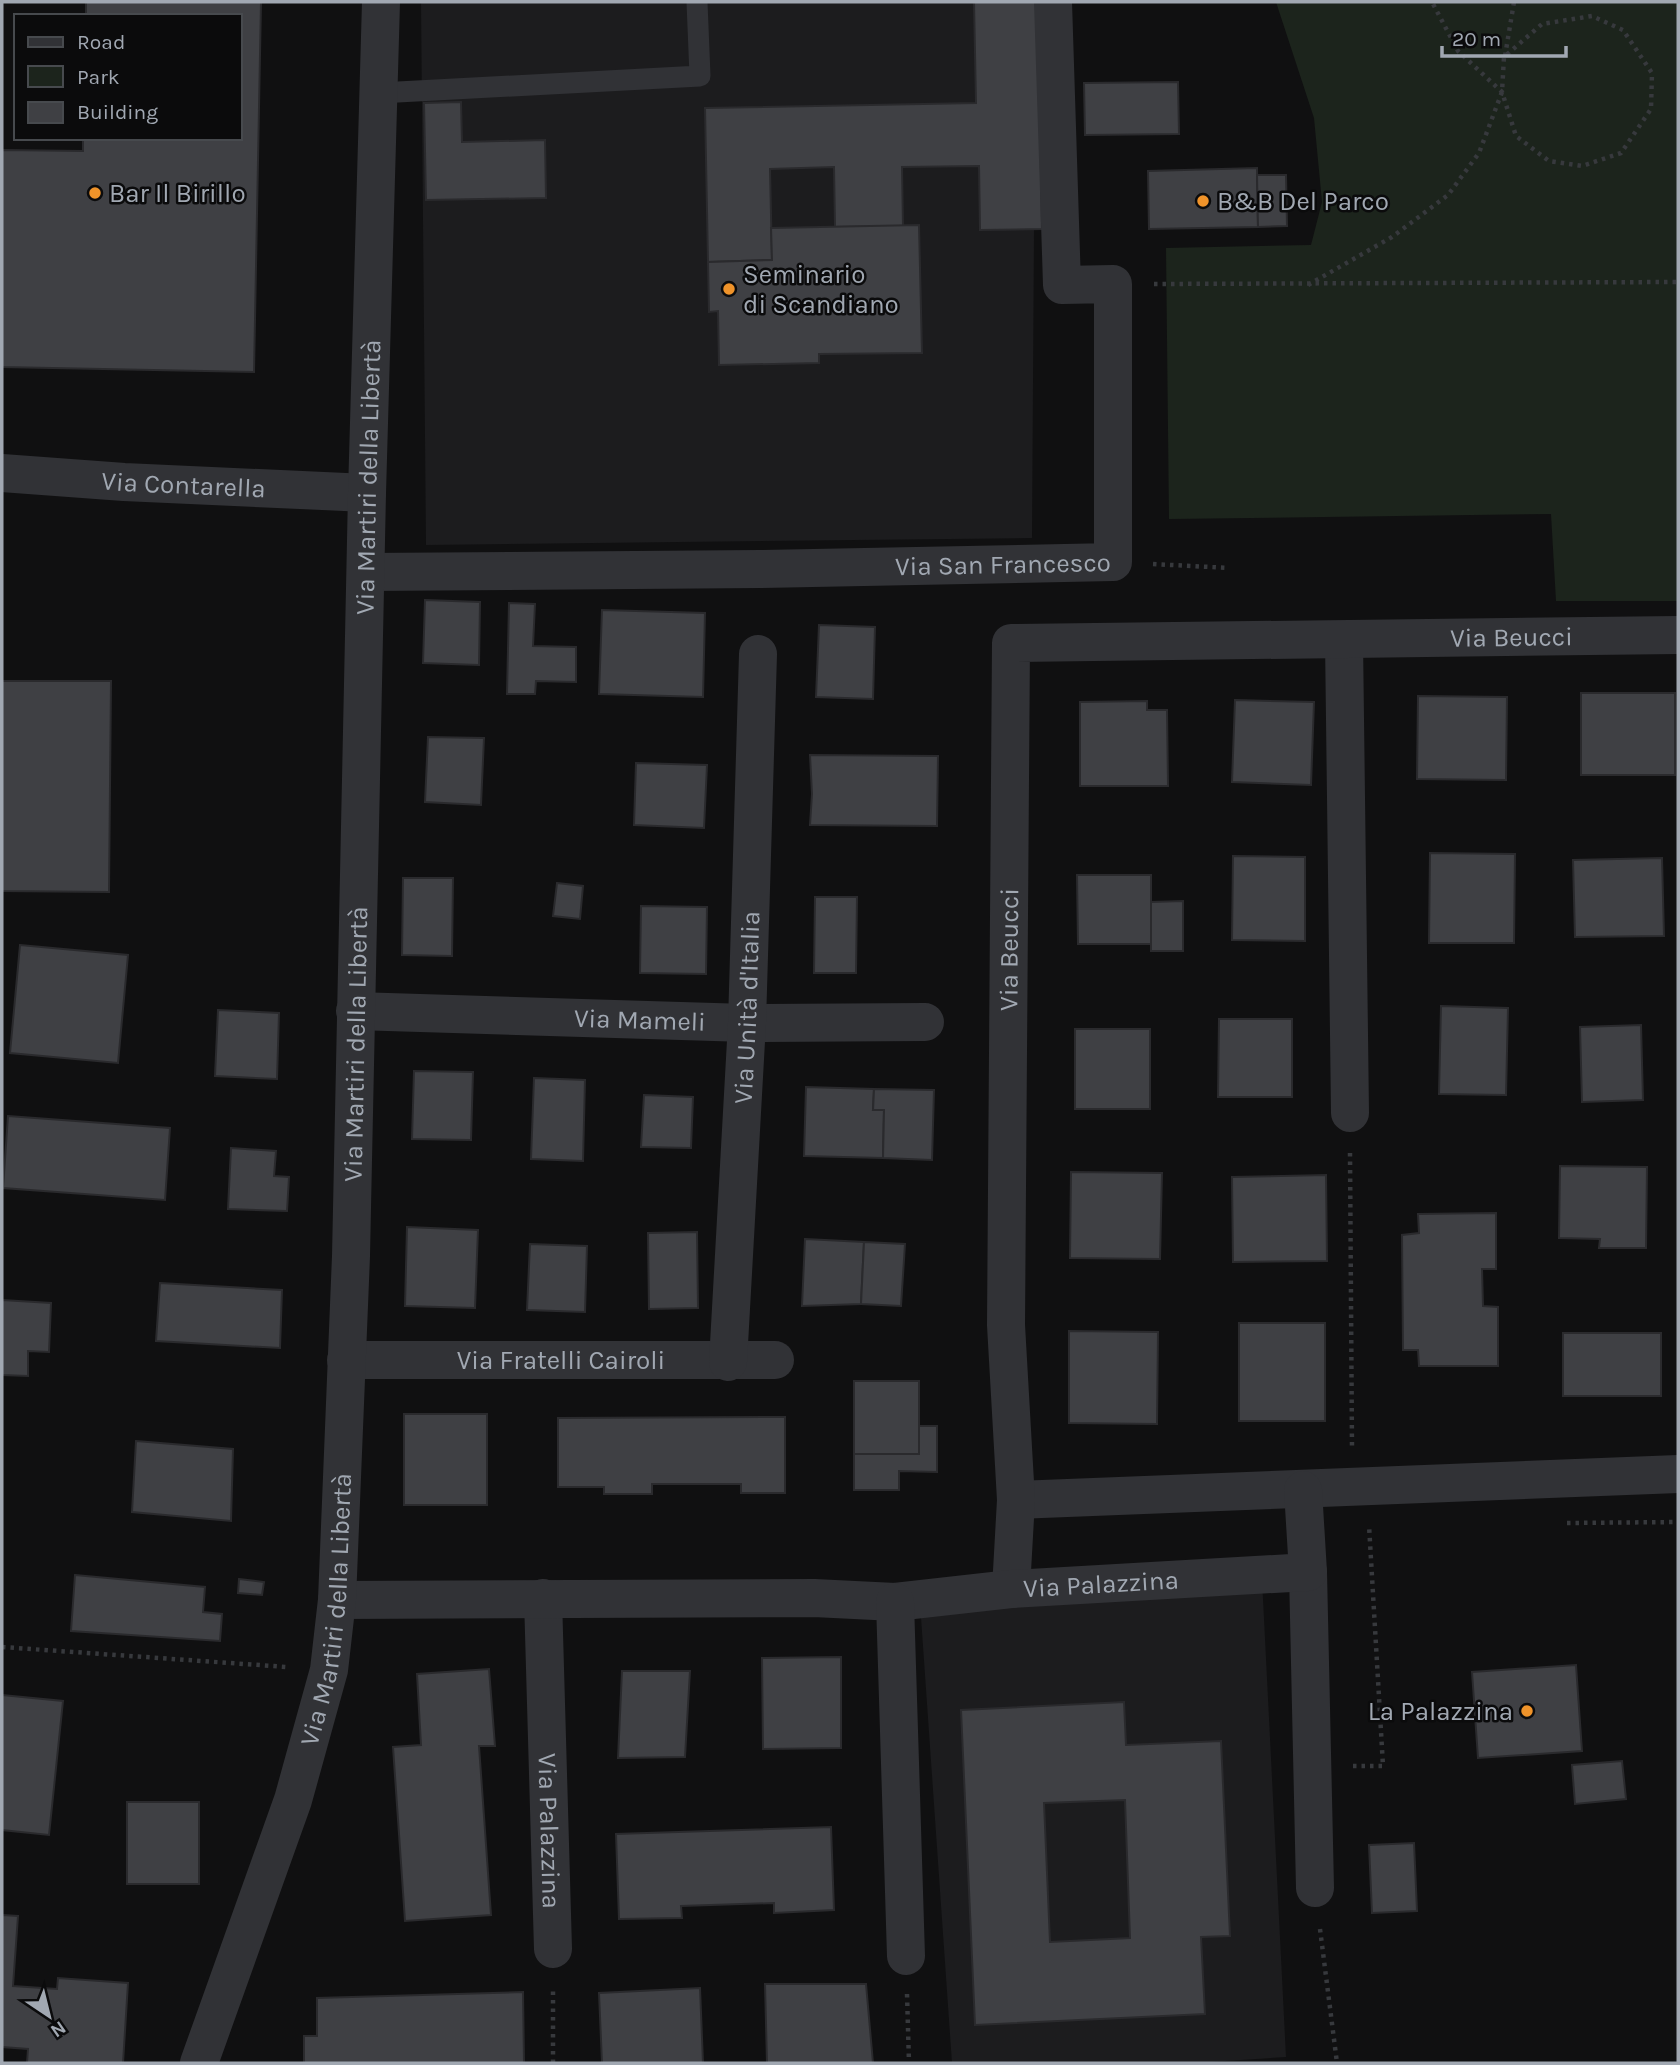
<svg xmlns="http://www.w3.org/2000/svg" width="1680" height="2065" font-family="Karla,sans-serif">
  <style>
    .built { fill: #1c1c1e }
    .green { fill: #1c241c }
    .building { fill: #3f4044; stroke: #2a2a2d; stroke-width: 2; fill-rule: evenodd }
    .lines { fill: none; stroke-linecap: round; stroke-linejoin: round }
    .path { stroke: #37393d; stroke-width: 4.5; stroke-dasharray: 3.5 5; stroke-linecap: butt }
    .service { stroke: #313236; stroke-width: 21 }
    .minor { stroke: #313236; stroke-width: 38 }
    .poi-dot { fill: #ef932a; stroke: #0b0b0c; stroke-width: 2.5 }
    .labels { text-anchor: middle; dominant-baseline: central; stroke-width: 5; stroke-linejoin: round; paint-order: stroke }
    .poi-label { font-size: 26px; fill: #a1a8b2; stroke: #0b0b0c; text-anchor: start }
    .street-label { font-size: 26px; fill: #a1a8b2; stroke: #0b0b0c }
  </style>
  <rect width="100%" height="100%" fill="#101011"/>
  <!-- built -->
  <g class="built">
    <polygon points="421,2 1038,2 1042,229 1034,230 1032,538 426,545"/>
    <polygon points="1262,1579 1286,2057 1195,2063 952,2063 920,1603"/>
  </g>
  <!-- green -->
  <polygon class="green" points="1276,2 1678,2 1678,601 1556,601 1551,514 1169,519 1166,248 1311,245 1322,202 1314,118"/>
  <!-- building -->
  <g class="building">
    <polygon points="86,2 261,2 254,372 2,367 2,150 83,151 83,138 240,138 240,16 86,16"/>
    <polygon points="974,2 1038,2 1042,229 980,230 979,166 902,167 903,226 835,227 834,167 770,169 772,260 708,262 705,108 976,103"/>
    <polygon points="1178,82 1179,134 1085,135 1084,83"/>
    <polygon points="461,102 462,142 545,140 546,198 426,200 424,103"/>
    <polygon points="1257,168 1258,227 1149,229 1148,171"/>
    <polygon points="1257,175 1286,175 1287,226 1258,227"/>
    <polygon points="919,225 922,353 819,354 819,363 719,365 718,311 709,312 708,262 772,260 771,228"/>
    <polygon points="425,600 480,602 479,665 423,663"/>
    <polygon points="509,603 535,604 533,646 576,647 576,682 536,681 535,694 507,694"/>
    <polygon points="602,610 705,613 703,697 599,694"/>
    <polygon points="819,625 875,627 873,699 816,697"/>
    <polygon points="2,681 111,681 109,892 2,891"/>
    <rect x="1581" y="693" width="94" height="82"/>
    <polygon points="1418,696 1507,697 1506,780 1417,779"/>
    <polygon points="1235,700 1314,702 1311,785 1232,782"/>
    <polygon points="1147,701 1147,710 1167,710 1168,786 1080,786 1080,702"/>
    <polygon points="428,737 484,738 481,805 425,802"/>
    <polygon points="810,755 938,756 937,826 810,825 812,794"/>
    <polygon points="636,763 707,765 704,828 634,825"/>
    <polygon points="1430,853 1515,854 1514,943 1429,943"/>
    <polygon points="1233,856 1305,857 1305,941 1232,940"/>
    <polygon points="1662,858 1664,936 1575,937 1573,860"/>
    <polygon points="1077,875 1151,875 1151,944 1078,944"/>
    <polygon points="403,878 453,878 452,956 402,955"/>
    <polygon points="557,883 583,886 580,919 553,916"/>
    <polygon points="815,897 857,897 856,973 814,973"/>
    <polygon points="1183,901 1183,951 1151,951 1151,902"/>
    <polygon points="641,906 707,907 706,974 640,973"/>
    <polygon points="20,945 128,955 118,1063 10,1053"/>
    <polygon points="1441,1006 1508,1008 1506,1095 1439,1094"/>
    <polygon points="218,1010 279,1013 277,1079 215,1076"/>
    <polygon points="1219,1019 1292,1019 1292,1097 1218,1097"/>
    <polygon points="1641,1025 1643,1100 1582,1102 1580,1027"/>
    <rect x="1075" y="1029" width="75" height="80"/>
    <polygon points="414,1071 473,1072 471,1140 412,1139"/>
    <polygon points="534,1078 585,1080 583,1161 531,1159"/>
    <polygon points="806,1087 874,1089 873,1110 884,1110 883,1158 804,1156"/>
    <polygon points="874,1089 934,1090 932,1160 883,1158 884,1110 873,1110"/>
    <polygon points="644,1095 693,1097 691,1148 641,1147"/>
    <polygon points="8,1116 170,1128 165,1200 3,1188"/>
    <polygon points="231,1148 276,1151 274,1176 289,1177 287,1211 228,1209"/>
    <polygon points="1560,1166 1647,1167 1646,1248 1599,1248 1600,1239 1559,1238"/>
    <polygon points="1071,1172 1162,1173 1160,1259 1070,1258"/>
    <polygon points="1326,1175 1327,1261 1233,1262 1232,1177"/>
    <polygon points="1496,1213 1496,1269 1482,1269 1483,1306 1498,1307 1498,1366 1419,1366 1418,1350 1403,1350 1402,1235 1419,1233 1418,1214"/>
    <polygon points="407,1227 478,1230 475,1308 405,1306"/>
    <polygon points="697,1232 698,1308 649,1309 648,1233"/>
    <polygon points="805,1239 864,1242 861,1304 802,1306"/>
    <polygon points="864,1242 905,1244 901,1306 861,1304"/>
    <polygon points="530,1244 587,1246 585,1312 527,1310"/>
    <polygon points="160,1283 282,1290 280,1348 156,1341"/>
    <polygon points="2,1300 51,1303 49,1352 28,1351 28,1376 2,1375"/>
    <rect x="1239" y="1323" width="86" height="98"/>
    <polygon points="1069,1331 1158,1332 1157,1424 1069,1423"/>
    <rect x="1563" y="1333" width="98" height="63"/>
    <rect x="854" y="1381" width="65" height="73"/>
    <rect x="404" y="1414" width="83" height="91"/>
    <polygon points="785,1417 785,1493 741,1493 741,1484 652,1484 652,1494 604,1494 604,1487 558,1487 558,1418"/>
    <polygon points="919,1426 937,1426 937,1472 899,1471 899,1490 854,1490 854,1454 919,1454"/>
    <polygon points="136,1441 233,1449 231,1521 132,1512"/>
    <polygon points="75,1575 205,1587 203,1612 222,1614 220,1641 71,1631"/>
    <polygon points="239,1579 264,1582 262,1595 238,1593"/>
    <polygon points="841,1657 841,1748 763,1749 762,1658"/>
    <polygon points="1576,1665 1582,1751 1478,1758 1472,1672"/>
    <polygon points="489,1669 495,1746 479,1746 491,1915 405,1921 393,1747 421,1745 417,1674"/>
    <polygon points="622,1671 690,1671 685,1757 618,1758"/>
    <polygon points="2,1695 63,1701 49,1835 2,1830"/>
    <path d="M1124,1702L1126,1745L1221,1741L1230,1936L1201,1937L1205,2014L975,2025L961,1710ZM1125,1800L1130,1938L1050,1942L1044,1803Z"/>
    <polygon points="1622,1761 1626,1799 1575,1804 1572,1765"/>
    <rect x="127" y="1802" width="72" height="82"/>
    <polygon points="831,1827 834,1910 774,1913 774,1903 681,1906 682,1918 619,1919 616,1834"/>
    <polygon points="1414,1843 1417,1911 1372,1913 1369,1845"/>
    <polygon points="2,1915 18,1916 13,1986 57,1989 58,1978 128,1983 123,2063 27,2063 28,2049 2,2047"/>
    <polygon points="765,1984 866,1984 873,2063 767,2063"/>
    <polygon points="700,1988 703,2063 602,2063 599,1993"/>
    <polygon points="523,1992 524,2063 304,2063 304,2036 317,2036 317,1998"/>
  </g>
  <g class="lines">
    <!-- path -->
    <g class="path">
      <polyline points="1505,56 1514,2"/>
      <polyline points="1154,284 1678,282"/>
      <polyline points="1308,285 1392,237 1448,195 1479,153 1502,92 1504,57 1542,24 1592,16 1623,30 1652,73 1651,109 1621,153 1582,166 1549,161 1516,136 1502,92 1458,51 1432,2"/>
      <polyline points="1153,564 1229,568"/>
      <polyline points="1350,1153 1352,1448"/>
      <polyline points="1567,1523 1678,1522"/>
      <polyline points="2,1647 287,1667"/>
      <polyline points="1353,1766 1383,1766 1369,1525"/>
      <polyline points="1320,1929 1337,2063"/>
      <polyline points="907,1994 909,2063"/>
      <polyline points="553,2063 553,1987"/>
    </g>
    <!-- service -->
    <polyline class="service" points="379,93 700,76 697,2"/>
    <!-- minor -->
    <g class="minor">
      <path id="s1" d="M2,473L124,482L367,493"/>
      <path id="s2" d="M366,572L760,569L1113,562V284L1062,285L1053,2"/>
      <polyline points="1344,640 1350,1113"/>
      <path id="s3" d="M355,1011L747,1023L925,1022"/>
      <path id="s4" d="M346,1360H775"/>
      <path id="s5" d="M728,1362L747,1023L758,654"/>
      <polyline points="1016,1500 1678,1474"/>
      <polyline points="1308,1572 1315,1888"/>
      <path id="s6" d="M1011,1589L1016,1500L1006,1325L1011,643L1678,635"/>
      <path id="s7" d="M543,1598L553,1949"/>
      <path id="s8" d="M337,1600L814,1598L895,1602L1011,1589L1308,1572L1303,1490"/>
      <polyline points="895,1602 906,1956"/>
      <path id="s9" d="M199,2063L293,1800L329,1670L337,1600L351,1256L367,493L381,2"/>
    </g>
  </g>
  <!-- markers -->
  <g class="poi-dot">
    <circle cx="95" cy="193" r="7"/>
    <circle cx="1203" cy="201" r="7"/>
    <circle cx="729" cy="289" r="7"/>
    <circle cx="1527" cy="1711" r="7"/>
  </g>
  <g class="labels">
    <!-- poi labels -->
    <g class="poi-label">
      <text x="109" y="193">Bar Il Birillo</text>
      <text x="1217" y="201">B&amp;B Del Parco</text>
      <text x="743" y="274">Seminario<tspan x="743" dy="30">di Scandiano</tspan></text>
      <text x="1513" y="1711" text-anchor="end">La Palazzina</text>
    </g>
    <!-- street labels -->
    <g class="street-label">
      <text stroke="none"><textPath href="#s9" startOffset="1608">Via Martiri della Libertà</textPath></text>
      <text stroke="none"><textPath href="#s1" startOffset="182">Via Contarella</textPath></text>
      <text stroke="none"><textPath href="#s2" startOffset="637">Via San Francesco</textPath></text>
      <text stroke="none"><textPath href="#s6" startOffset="1447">Via Beucci</textPath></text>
      <text stroke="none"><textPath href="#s6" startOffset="640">Via Beucci</textPath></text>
      <text stroke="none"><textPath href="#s5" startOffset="355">Via Unità d'Italia</textPath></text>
      <text stroke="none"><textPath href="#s3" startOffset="285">Via Mameli</textPath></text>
      <text stroke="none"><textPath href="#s9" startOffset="1041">Via Martiri della Libertà</textPath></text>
      <text stroke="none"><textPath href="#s4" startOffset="215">Via Fratelli Cairoli</textPath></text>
      <text stroke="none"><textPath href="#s8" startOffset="765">Via Palazzina</textPath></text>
      <text stroke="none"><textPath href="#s9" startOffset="474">Via Martiri della Libertà</textPath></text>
      <text stroke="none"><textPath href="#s7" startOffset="233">Via Palazzina</textPath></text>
    </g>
  </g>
  <!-- border -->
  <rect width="1680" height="2065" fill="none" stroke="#a1a8b2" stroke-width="7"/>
  <!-- legend -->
  <rect x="14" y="14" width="228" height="126" fill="#0b0b0c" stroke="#474a4e" stroke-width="2"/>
  <rect x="28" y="37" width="35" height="10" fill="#313236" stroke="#474a4e" stroke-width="2"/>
  <text x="77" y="49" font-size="21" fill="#a1a8b2">Road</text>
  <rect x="28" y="66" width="35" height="21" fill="#1c241c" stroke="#474a4e" stroke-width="2"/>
  <text x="77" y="84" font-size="21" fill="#a1a8b2">Park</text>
  <rect x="28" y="102" width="35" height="21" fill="#3f4044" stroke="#474a4e" stroke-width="2"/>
  <text x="77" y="119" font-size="21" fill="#a1a8b2">Building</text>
  <!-- north arrow -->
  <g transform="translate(49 2016) rotate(145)" stroke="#0b0b0c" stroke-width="5" paint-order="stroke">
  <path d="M0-5L12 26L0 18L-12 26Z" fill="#a1a8b2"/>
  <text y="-10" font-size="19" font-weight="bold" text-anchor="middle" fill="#a1a8b2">N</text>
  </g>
  <!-- scale -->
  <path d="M1442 46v10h124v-10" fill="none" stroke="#a1a8b2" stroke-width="3.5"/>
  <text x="1452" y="46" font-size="21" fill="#a1a8b2" stroke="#0b0b0c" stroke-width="5" paint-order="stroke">20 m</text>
</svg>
